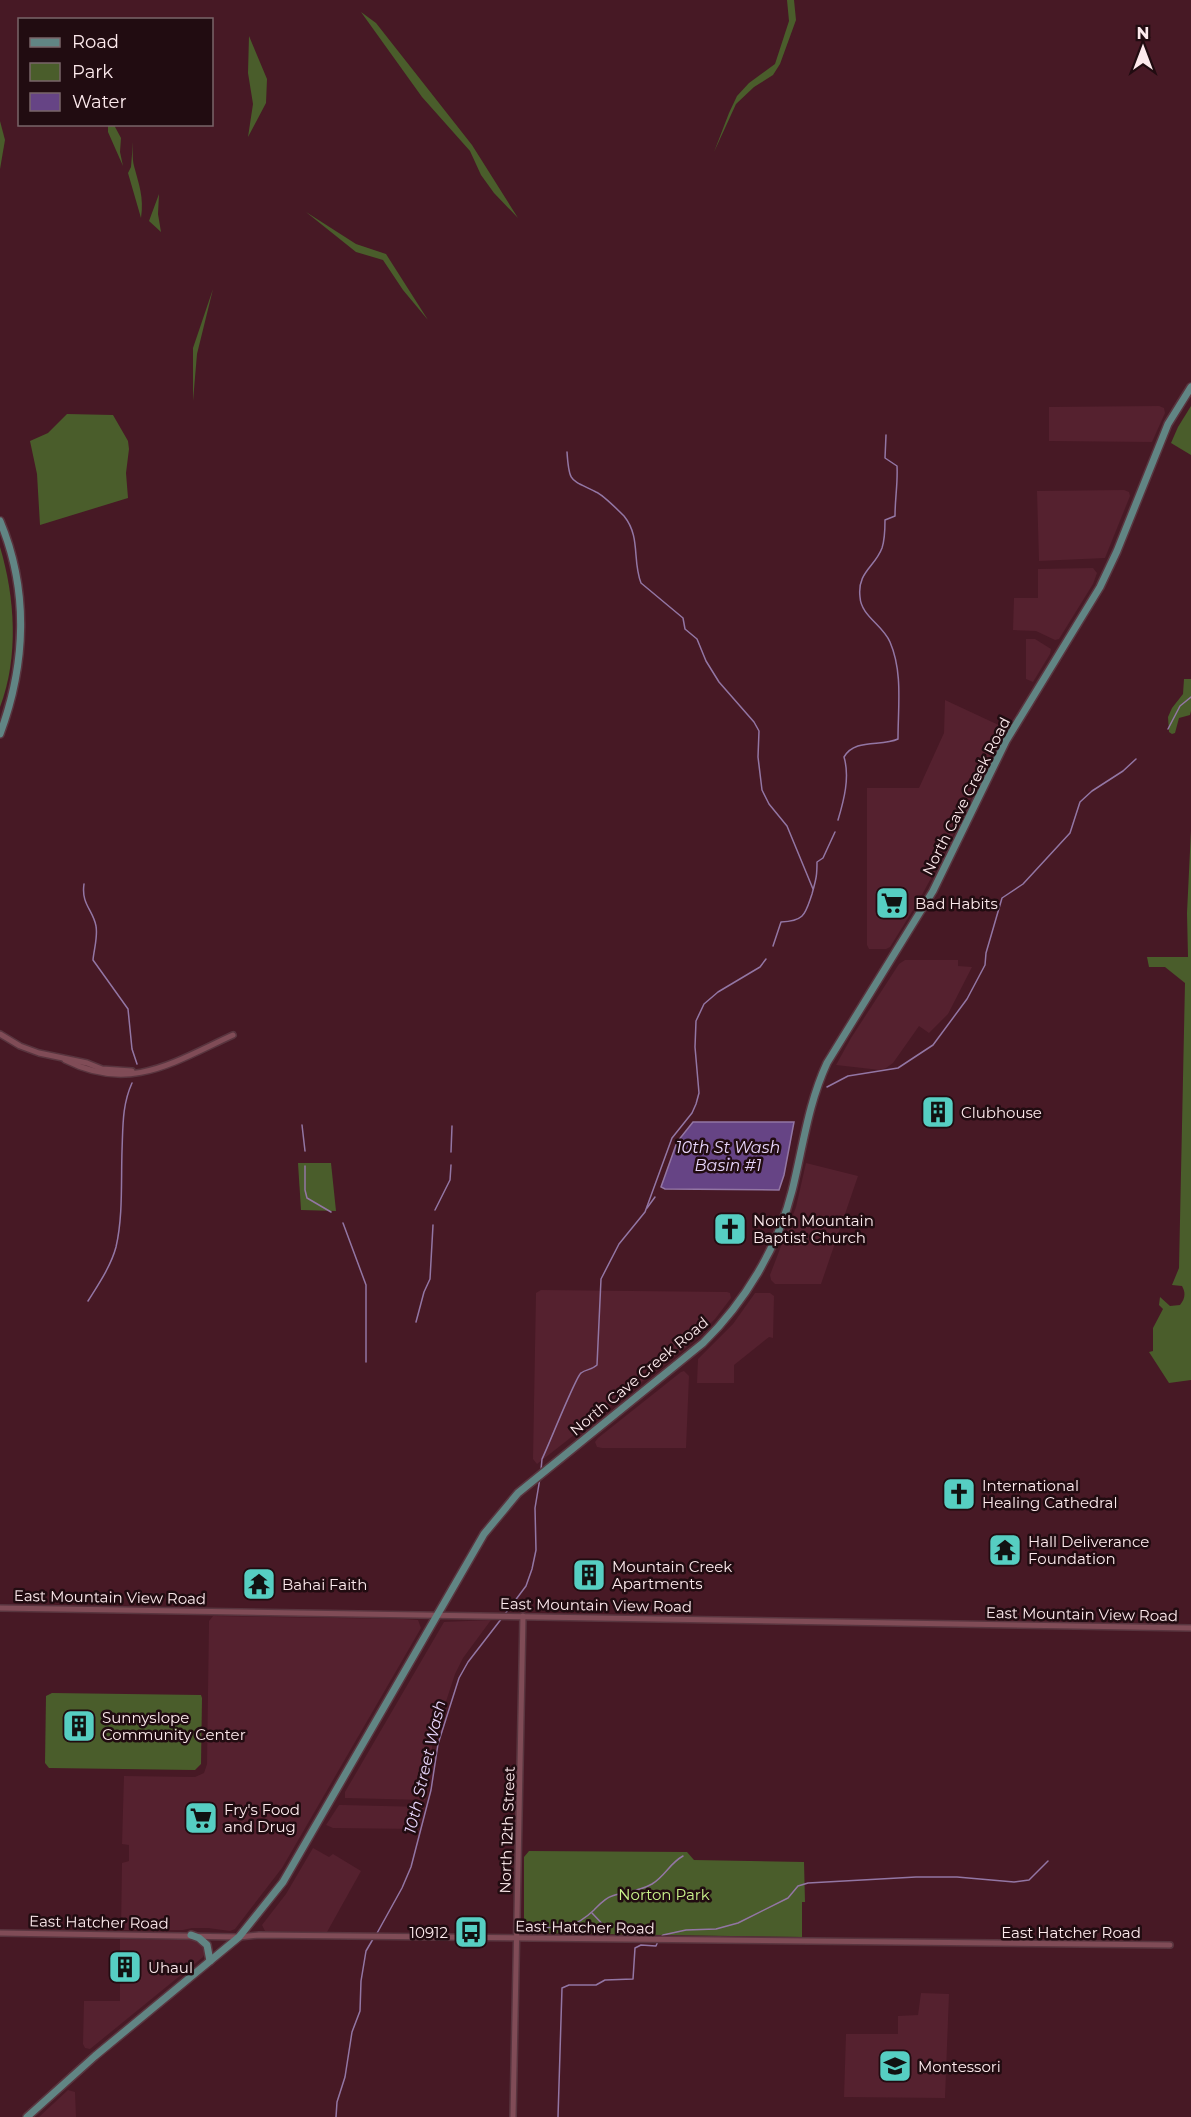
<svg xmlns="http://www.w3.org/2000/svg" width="1191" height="2117" font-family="Montserrat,sans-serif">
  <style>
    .built { fill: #55212f }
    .green { fill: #4a5d2b }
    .water { fill: #664485; stroke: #9376a4; stroke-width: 1.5 }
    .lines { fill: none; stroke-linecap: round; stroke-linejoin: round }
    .stream { stroke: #9376a4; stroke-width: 1.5 }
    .minor-casing { stroke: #59353f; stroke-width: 8 }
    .major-casing { stroke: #59353f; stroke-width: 10 }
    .minor { stroke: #804c57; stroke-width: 5 }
    .major { stroke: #618584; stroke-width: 7 }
    .labels { text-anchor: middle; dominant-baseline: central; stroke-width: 5; stroke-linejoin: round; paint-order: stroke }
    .street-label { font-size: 15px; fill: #fdeaed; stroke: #210c11 }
    .poi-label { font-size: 15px; fill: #fdeaed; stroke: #210c11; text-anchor: start }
    .park-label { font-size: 15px; fill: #cbf48c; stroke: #210c11 }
    .water-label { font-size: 16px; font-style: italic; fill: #e8d6fc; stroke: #210c11 }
  </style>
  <rect width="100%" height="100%" fill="#471925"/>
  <!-- built -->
  <g class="built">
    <polygon points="1159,406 1164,408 1165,413 1152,442 1049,441 1049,407"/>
    <polygon points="1124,490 1129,492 1130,496 1105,558 1039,561 1037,491"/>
    <polygon points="1093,568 1097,573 1093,584 1059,639 1055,640 1036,631 1013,630 1014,598 1038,598 1038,569"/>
    <polygon points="1026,639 1035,639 1051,649 1050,654 1033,682 1026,679"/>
    <polygon points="945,700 1005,728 942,858 918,902 890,947 886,949 869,949 867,945 867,788 919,788 944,733"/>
    <polygon points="905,960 958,960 958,966 972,967 948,1014 929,1033 919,1026 893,1063 886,1068 880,1070 836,1065 851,1038 899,964"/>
    <polygon points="806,1163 858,1176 821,1284 775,1284 771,1280 770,1275 796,1207"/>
    <polygon points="541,1290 727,1292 730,1293 731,1298 715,1319 685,1348 537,1464 533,1459 536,1293"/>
    <polygon points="755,1293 770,1293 774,1296 773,1338 769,1337 734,1365 734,1383 697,1383 698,1359 733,1324"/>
    <polygon points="684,1371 689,1376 686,1448 602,1448 597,1447 595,1442 598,1438 681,1372"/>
    <polygon points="213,1616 404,1619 418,1620 421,1628 282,1868 235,1929 230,1931 208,1928 192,1928 183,1930 121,1930 122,1863 129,1861 129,1845 122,1844 124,1776 195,1777 204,1773 207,1764 209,1621"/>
    <polygon points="491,1620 463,1658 455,1674 433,1741 425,1800 345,1798 345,1792 444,1622"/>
    <polygon points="339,1805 342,1805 424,1807 418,1829 333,1828 326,1825"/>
    <polygon points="313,1848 329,1857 333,1854 361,1871 327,1932 265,1931 262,1925 286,1894"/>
    <polygon points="120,1939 198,1940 204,1944 206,1951 203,1957 90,2049 85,2048 83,2044 84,2001 120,2001"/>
    <polygon points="921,1993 949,1994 945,2098 844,2097 846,2034 898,2034 898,2016 918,2015"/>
    <polygon points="68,2090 75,2092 76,2117 39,2117"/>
  </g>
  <!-- green -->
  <g class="green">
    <polygon points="787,0 794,0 796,20 780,64 773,75 754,87 736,104 714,152 729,113 737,96 749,83 775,64 789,21"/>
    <polygon points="361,12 376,23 472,145 518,218 494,193 481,175 470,151 422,97"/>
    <polygon points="249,36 267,79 266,103 248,137 253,104 248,73"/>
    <polygon points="0,121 5,140 0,169"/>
    <polygon points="108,125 114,125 121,138 120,152 123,166 108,132"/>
    <path d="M133,142C133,149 132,158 134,166C139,185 144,197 141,218L128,173L131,167Z"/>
    <polygon points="159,194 158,214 161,232 149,221"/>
    <polygon points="306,212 356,244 386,254 428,320 403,290 383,260 356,252"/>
    <polygon points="213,289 197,354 193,401 193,348"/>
    <polygon points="1191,406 1191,455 1171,443 1178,427"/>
    <polygon points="67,414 113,415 128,441 129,449 126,473 128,498 40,525 37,474 30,441 48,433"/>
    <path d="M0,547C15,597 19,657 0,707Z"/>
    <polygon points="1184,679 1191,679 1191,711 1190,715 1179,718 1175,733 1172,734 1169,732 1168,717 1172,708 1183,694"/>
    <path d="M1191,830V1380L1169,1383L1149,1352L1153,1351V1328L1163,1309L1159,1305L1160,1297L1170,1306L1180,1305C1185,1299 1186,1293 1182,1286L1172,1285L1179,1268L1185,983L1165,967H1149L1147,957H1188L1187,913Z"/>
    <polygon points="298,1163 331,1163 336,1211 301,1210"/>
    <polygon points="52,1693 201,1695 202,1698 201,1764 195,1770 49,1768 45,1763 46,1696"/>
    <polygon points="529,1851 687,1852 694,1860 804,1862 805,1902 802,1902 802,1937 528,1933 524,1927 524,1857"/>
  </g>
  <!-- water -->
  <polygon class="water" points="693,1122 794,1122 784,1175 779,1190 665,1189 661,1187 677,1142"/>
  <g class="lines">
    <!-- stream -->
    <g class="stream">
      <path d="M567,452C569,483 570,479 596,492C603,495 618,510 624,516C641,537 632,560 641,583L683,618L685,629L697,639L706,661L719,682L754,722L759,731L758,757L762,790L769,804L787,826L813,889"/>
      <polyline points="1168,729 1180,706 1191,697"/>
      <path d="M838,820C844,800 850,777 844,757C855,738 881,747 898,739C898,707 903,672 890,642C883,625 861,616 860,597C857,572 875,567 882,548C885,539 885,529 885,520L895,516C895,498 898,483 897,466L885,458L886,435"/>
      <path d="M84,884C81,904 93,910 96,926C98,937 94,949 93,960L128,1009L132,1049L137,1064"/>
      <path d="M773,946L781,922C805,921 805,914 812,894C816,879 817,877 817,862L823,858L835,832"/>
      <polyline points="827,1087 848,1076 898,1068 933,1045 967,999 985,965 986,953 1002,898 1023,884 1070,833 1080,802 1092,791 1123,771 1136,759"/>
      <polyline points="302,1125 305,1151"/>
      <polyline points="451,1152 452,1126"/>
      <polyline points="305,1166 305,1190 307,1198 331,1212"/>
      <polyline points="647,1208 655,1197"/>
      <polyline points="435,1210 450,1180 451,1165"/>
      <polyline points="343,1223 366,1285 366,1362"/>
      <path d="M88,1301C98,1285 111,1266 116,1247C123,1217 121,1182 122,1151C123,1127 122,1105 132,1083"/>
      <polyline points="416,1322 424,1292 430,1279 433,1225"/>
      <path d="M541,1470L542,1459C548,1447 576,1376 581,1373C586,1369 592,1370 597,1365L601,1279L619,1244L645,1212L672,1138L692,1113L696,1104L699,1093L695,1047L696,1021L704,1004L718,992L760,967L766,959"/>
      <polyline points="505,1614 526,1586 532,1569 536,1550 535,1508 540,1478"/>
      <polyline points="592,1913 609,1931"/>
      <path d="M534,1927C561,1928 573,1930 594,1910C599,1905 605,1898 612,1896C626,1891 638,1892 652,1884C665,1876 670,1863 683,1856"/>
      <polyline points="376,1935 402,1888 411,1867 431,1790 438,1744 459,1678 468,1662 502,1618"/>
      <polyline points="661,1937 663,1935 686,1930 716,1929 738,1923 788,1898 798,1886 808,1883 916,1877 957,1877 1014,1882 1029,1880 1048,1861"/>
      <polyline points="336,2117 337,2102 345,2077 352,2032 360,2011 361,1981 366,1951 373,1939"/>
      <polyline points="558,2117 562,1988 569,1985 596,1985 605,1980 633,1979 635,1948 641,1945 656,1946 658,1941"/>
    </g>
    <defs>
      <g id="minor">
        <polyline points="0,1034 20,1046 39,1053 87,1063 102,1069 132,1071"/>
        <path d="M65,1060C130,1093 174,1062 233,1035"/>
        <polyline points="0,1608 1191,1628"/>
        <polyline points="0,1933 239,1937 259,1935 1170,1945"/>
        <polyline points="513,2117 523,1616"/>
      </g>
      <g id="major">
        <path d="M0,521C29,590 26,664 0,734"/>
        <polyline points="191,1935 199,1938 207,1945 210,1961"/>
        <path d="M27,2117L95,2056L239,1937L283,1882L469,1560L484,1534L518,1493L703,1343C745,1302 778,1247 792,1191C803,1147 808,1104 827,1063L933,891L1006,741L1100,587L1117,551L1168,424L1191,387"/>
      </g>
    </defs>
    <!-- minor casing -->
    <use href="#minor" class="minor-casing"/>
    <!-- major casing -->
    <use href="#major" class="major-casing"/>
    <!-- minor -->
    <use href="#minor" class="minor"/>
    <!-- major -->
    <use href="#major" class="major"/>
  </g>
  <!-- icons -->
  <defs>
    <symbol id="supermarket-square" viewBox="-11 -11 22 22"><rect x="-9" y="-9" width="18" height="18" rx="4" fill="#56cec2" stroke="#210c11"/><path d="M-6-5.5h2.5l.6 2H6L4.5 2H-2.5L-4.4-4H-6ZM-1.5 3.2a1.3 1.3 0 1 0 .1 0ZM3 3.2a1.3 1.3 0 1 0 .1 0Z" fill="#111"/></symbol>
    <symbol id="building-square" viewBox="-11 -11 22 22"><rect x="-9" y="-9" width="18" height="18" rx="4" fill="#56cec2" stroke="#210c11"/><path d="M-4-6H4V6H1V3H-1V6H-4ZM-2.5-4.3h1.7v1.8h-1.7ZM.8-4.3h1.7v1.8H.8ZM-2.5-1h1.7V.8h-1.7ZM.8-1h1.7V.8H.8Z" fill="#111"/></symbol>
    <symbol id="church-square" viewBox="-11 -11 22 22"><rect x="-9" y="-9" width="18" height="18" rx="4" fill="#56cec2" stroke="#210c11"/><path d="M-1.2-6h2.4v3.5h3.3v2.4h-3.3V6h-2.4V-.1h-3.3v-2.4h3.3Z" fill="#111"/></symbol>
    <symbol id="temple-square" viewBox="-11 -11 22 22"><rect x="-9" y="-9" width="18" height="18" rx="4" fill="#56cec2" stroke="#210c11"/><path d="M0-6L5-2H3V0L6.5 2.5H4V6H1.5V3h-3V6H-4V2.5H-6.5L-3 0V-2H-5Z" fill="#111"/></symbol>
    <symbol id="bus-square" viewBox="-11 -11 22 22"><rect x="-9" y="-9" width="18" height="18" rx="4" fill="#56cec2" stroke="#210c11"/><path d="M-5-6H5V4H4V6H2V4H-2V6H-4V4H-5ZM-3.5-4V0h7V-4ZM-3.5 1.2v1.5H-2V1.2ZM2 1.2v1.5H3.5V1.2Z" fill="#111"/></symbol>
    <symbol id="school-square" viewBox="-11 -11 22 22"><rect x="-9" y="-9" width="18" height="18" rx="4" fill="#56cec2" stroke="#210c11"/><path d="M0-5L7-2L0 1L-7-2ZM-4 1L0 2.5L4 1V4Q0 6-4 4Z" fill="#111"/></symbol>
  </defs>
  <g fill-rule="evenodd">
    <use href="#supermarket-square" x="873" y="884" width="38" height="38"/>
    <use href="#building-square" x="919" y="1093" width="38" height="38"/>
    <use href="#church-square" x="711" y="1210" width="38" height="38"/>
    <use href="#church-square" x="940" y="1475" width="38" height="38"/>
    <use href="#temple-square" x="986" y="1531" width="38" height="38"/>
    <use href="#building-square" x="570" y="1556" width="38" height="38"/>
    <use href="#temple-square" x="240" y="1565" width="38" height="38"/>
    <use href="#building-square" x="60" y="1707" width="38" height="38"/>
    <use href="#supermarket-square" x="182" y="1799" width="38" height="38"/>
    <use href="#bus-square" x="452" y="1913" width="38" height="38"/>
    <use href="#building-square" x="106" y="1948" width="38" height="38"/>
    <use href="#school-square" x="876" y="2047" width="38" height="38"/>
  </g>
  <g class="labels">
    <!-- street labels -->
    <g class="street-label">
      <text transform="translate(966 796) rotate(-63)">North Cave Creek Road</text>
      <text transform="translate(639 1376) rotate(-40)">North Cave Creek Road</text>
      <text transform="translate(110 1597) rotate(1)">East Mountain View Road</text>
      <text transform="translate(596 1605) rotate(1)">East Mountain View Road</text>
      <text transform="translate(1082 1614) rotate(1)">East Mountain View Road</text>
      <text transform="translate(507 1830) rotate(-88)">North 12th Street</text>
      <text transform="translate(99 1922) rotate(1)">East Hatcher Road</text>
      <text transform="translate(585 1927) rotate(1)">East Hatcher Road</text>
      <text x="1071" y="1932">East Hatcher Road</text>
    </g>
    <!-- poi labels -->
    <g class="poi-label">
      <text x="915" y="903">Bad Habits</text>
      <text x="961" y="1112">Clubhouse</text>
      <text x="753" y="1220">North Mountain<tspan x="753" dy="17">Baptist Church</tspan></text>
      <text x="982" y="1485">International<tspan x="982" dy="17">Healing Cathedral</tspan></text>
      <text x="1028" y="1541">Hall Deliverance<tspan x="1028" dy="17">Foundation</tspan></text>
      <text x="612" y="1566">Mountain Creek<tspan x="612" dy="17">Apartments</tspan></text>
      <text x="282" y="1584">Bahai Faith</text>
      <text x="102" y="1717">Sunnyslope<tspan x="102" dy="17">Community Center</tspan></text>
      <text x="224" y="1809">Fry's Food<tspan x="224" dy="17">and Drug</tspan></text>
      <text x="448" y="1932" text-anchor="end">10912</text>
      <text x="148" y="1967">Uhaul</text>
      <text x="918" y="2066">Montessori</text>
    </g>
    <!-- park labels -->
    <g class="park-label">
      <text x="664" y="1894">Norton Park</text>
    </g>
    <!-- water labels -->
    <g class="water-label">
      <text x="728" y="1147">10th St Wash<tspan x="728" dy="18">Basin #1</tspan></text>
      <text transform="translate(425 1767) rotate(-77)">10th Street Wash</text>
    </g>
  </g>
  <!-- legend -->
  <rect x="18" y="18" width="195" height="108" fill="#210c11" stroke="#796569" stroke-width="1.5"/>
  <rect x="30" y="38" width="30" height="9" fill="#618584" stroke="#796569" stroke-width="1.5"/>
  <text x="72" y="48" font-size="18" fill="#fdeaed">Road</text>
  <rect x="30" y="63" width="30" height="18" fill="#4a5d2b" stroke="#796569" stroke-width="1.5"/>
  <text x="72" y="78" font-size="18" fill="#fdeaed">Park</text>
  <rect x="30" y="93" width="30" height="18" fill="#664485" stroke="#796569" stroke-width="1.5"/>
  <text x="72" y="108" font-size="18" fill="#fdeaed">Water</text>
  <!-- north arrow -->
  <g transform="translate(1143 48)" stroke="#210c11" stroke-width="4.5" paint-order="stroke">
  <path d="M0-4.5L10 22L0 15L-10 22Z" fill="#fdeaed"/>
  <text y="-9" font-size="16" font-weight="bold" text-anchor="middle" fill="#fdeaed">N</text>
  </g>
</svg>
